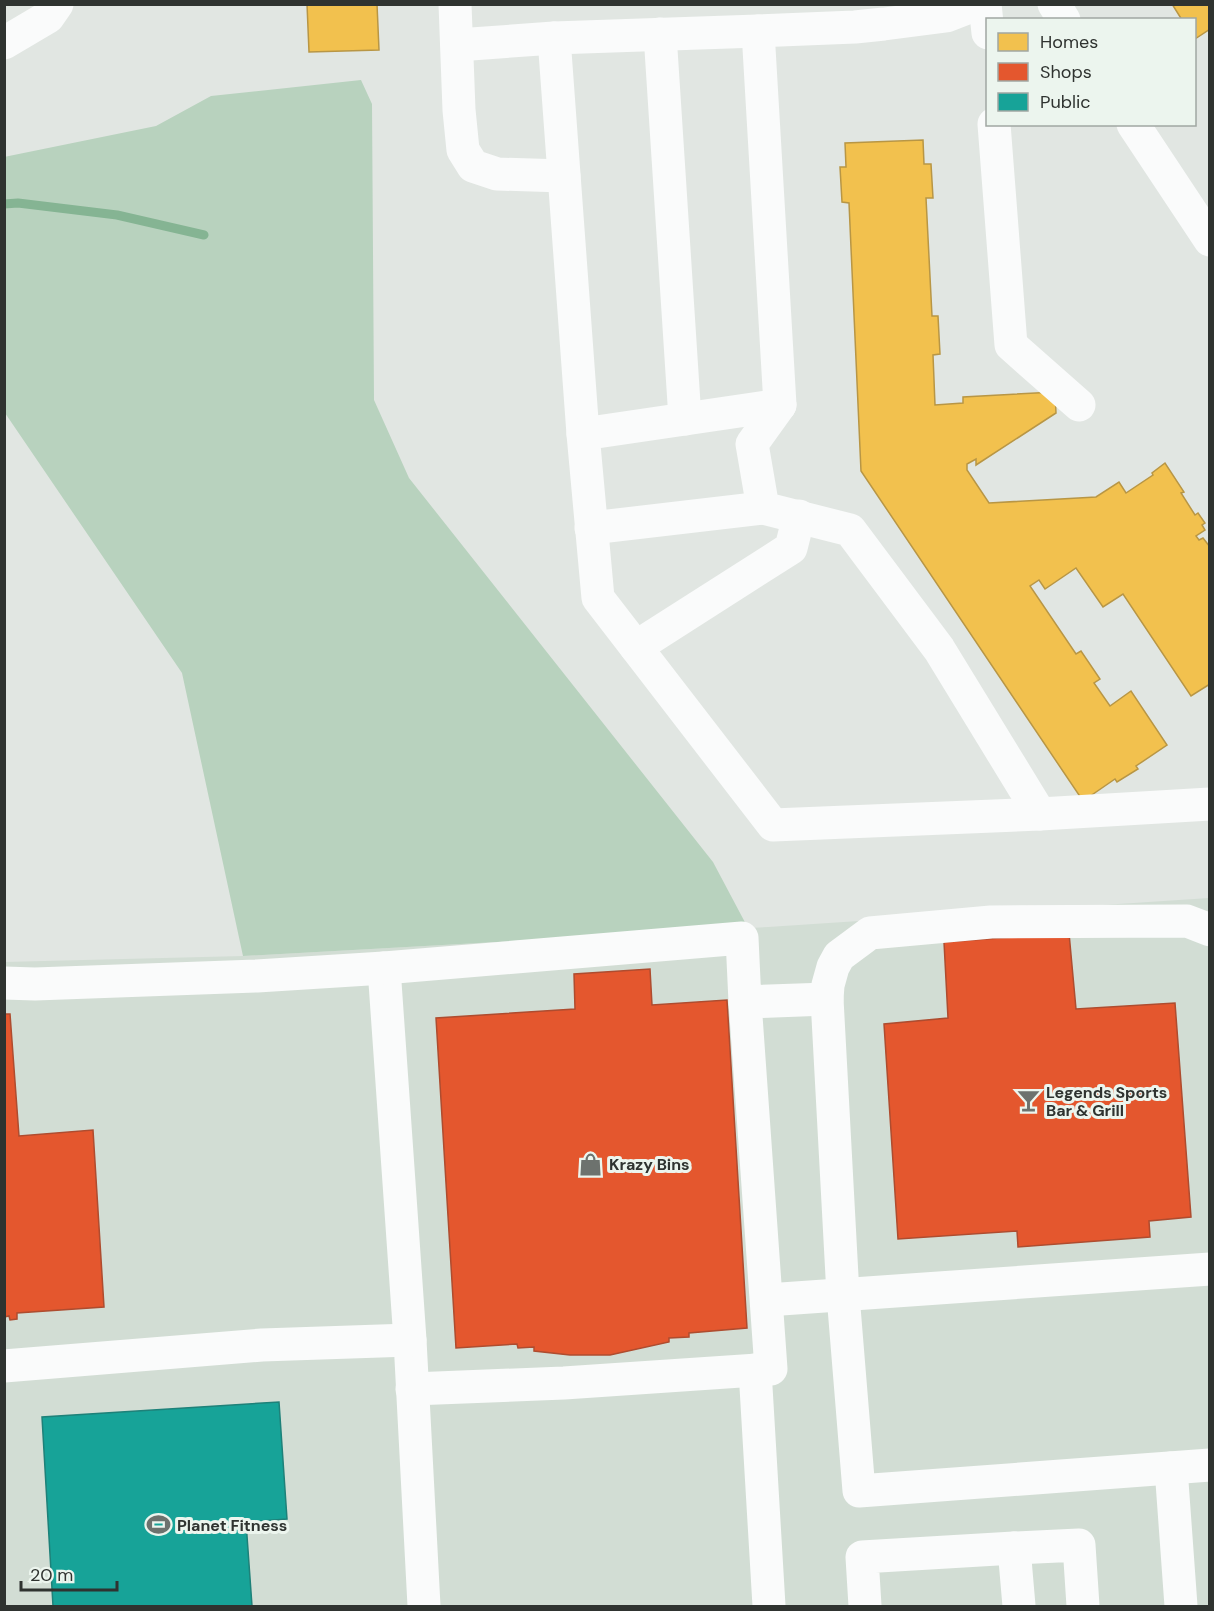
<svg xmlns="http://www.w3.org/2000/svg" width="1214" height="1611" font-family="'DM Sans',sans-serif">
  <style>
    .built { fill: #d2ddd4 }
    .green { fill: #b8d2be }
    .homes { fill: #f2c14e; stroke: #b89645; stroke-width: 1.5 }
    .shops { fill: #e4572e; stroke: #ae4c2f; stroke-width: 1.5 }
    .public { fill: #17a398; stroke: #1e8179; stroke-width: 1.5 }
    .lines { fill: none; stroke-linecap: round; stroke-linejoin: round }
    .stream { stroke: #85b493; stroke-width: 9 }
    .minor { stroke: #fafbfb; stroke-width: 33 }
    .labels { text-anchor: middle; dominant-baseline: central; stroke-width: 6; stroke-linejoin: round; paint-order: stroke }
    .poi-label { font-size: 16px; font-weight: bold; fill: #2f3330; stroke: #ecf5ee; text-anchor: start }
  </style>
  <rect width="100%" height="100%" fill="#e1e6e2"/>
  <!-- built -->
  <polygon class="built" points="1209,898 1209,1606 5,1606 4,962 243,956 768,927"/>
  <!-- green -->
  <polygon class="green" points="361,80 372,104 374,400 409,478 713,862 748,928 243,956 182,673 5,413 4,157 156,126 211,96"/>
  <!-- homes -->
  <g class="homes">
    <polygon points="307,4 377,4 379,50 309,52"/>
    <polygon points="1172,4 1210,4 1210,29 1195,39 1194,20 1182,20"/>
    <polygon points="923,140 924,164 931,164 933,198 926,198 932,316 938,316 940,354 933,355 935,405 963,403 963,397 1055,392 1056,413 976,465 976,459 967,464 967,470 989,503 1096,497 1119,482 1126,493 1153,475 1152,473 1165,463 1184,492 1181,493 1195,515 1198,513 1205,523 1202,525 1205,530 1196,536 1199,540 1203,538 1210,547 1210,684 1191,696 1123,594 1103,607 1076,568 1045,589 1039,580 1030,586 1076,654 1081,651 1100,679 1094,683 1110,706 1131,691 1167,745 1136,766 1138,769 1117,782 1115,779 1083,801 861,471 849,203 842,202 840,167 846,167 845,143"/>
  </g>
  <!-- shops -->
  <g class="shops">
    <polygon points="1069,933 1076,1009 1175,1003 1191,1217 1149,1221 1150,1237 1018,1247 1017,1231 898,1239 884,1024 948,1018 944,942"/>
    <polygon points="650,969 652,1005 727,1000 747,1328 689,1333 689,1337 669,1338 669,1342 610,1355 570,1355 534,1351 534,1347 518,1348 517,1344 456,1348 436,1018 575,1009 574,974"/>
    <polygon points="4,1014 10,1014 19,1136 93,1130 104,1307 17,1313 17,1319 10,1320 9,1316 4,1317"/>
  </g>
  <!-- public -->
  <polygon class="public" points="279,1402 287,1519 246,1522 252,1606 53,1606 42,1417"/>
  <g class="lines">
    <!-- stream -->
    <polyline class="stream" points="4,204 18,203 117,215 204,235"/>
    <!-- minor -->
    <g class="minor">
      <polyline points="455,4 459,110 463,150 473,166 497,174 564,176"/>
      <polyline points="977,4 946,16 884,24 855,27 758,31 780,405 752,444 763,508 850,530 939,649 1040,814 1210,804"/>
      <polyline points="985,4 988,33"/>
      <polyline points="1054,4 1064,20"/>
      <polyline points="758,31 554,38 583,434 780,405"/>
      <polyline points="660,34 685,419"/>
      <polyline points="4,43 48,17 57,4"/>
      <polyline points="457,45 554,38"/>
      <polyline points="994,124 1011,345 1079,405"/>
      <polyline points="1133,124 1210,240"/>
      <polyline points="583,434 598,598 773,825 1040,814"/>
      <polyline points="591,528 763,508"/>
      <polyline points="636,647 791,548 799,516"/>
      <polyline points="1210,930 1187,921 991,922 870,933 839,956 833,967 828,985 827,999 843,1295 859,1491 1210,1465"/>
      <polyline points="384,968 410,1340 424,1606"/>
      <polyline points="4,983 35,984 257,976 384,968 742,938 745,1002 827,999"/>
      <polyline points="767,1300 1210,1269"/>
      <polyline points="4,1366 262,1345 410,1340"/>
      <polyline points="755,1370 769,1606"/>
      <polyline points="412,1389 564,1383 771,1369 745,1002"/>
      <polyline points="1171,1468 1181,1606"/>
      <polyline points="1014,1548 1079,1545 1083,1606"/>
      <polyline points="865,1606 862,1557 1014,1548 1019,1606"/>
    </g>
  </g>
  <!-- icons -->
  <defs>
    <symbol id="bar-bare" viewBox="-9 -9 18 18"><path d="M-6-5H6L.8 .8V4.5H3.5V6h-7V4.5H-.8V.8Z" fill="#6d726e" stroke="#ecf5ee" stroke-width="2.5" paint-order="stroke"/></symbol>
    <symbol id="shop-bare" viewBox="-9 -9 18 18"><path d="M-5-2.5h2.3a2.7 3.5 0 0 1 5.4 0H5L5.5 6h-11ZM-1.5-2.5h3a1.5 2.3 0 0 0-3 0Z" fill="#6d726e" stroke="#ecf5ee" stroke-width="2.5" paint-order="stroke"/></symbol>
    <symbol id="stadium-bare" viewBox="-9 -9 18 18"><path d="M0-5a6.5 5 0 1 0 0 10a6.5 5 0 1 0 0-10ZM-3.5-1.8h7v3.6h-7Z" fill="#6d726e" stroke="#ecf5ee" stroke-width="2.5" paint-order="stroke"/></symbol>
  </defs>
  <g fill-rule="evenodd">
    <use href="#bar-bare" x="1012" y="1084" width="33" height="33"/>
    <use href="#shop-bare" x="574" y="1148" width="33" height="33"/>
    <use href="#stadium-bare" x="142" y="1508" width="33" height="33"/>
  </g>
  <g class="labels">
    <!-- poi labels -->
    <g class="poi-label">
      <text x="1046" y="1092">Legends Sports<tspan x="1046" dy="18">Bar &amp; Grill</tspan></text>
      <text x="609" y="1164">Krazy Bins</text>
      <text x="177" y="1525">Planet Fitness</text>
    </g>
  </g>
  <!-- border -->
  <rect width="1214" height="1611" fill="none" stroke="#2f3330" stroke-width="12"/>
  <!-- legend -->
  <rect x="986" y="18" width="210" height="108" fill="#ecf5ee" stroke="#a0a7a2" stroke-width="1.5"/>
  <rect x="998" y="33" width="30" height="18" fill="#f2c14e" stroke="#a0a7a2" stroke-width="1.5"/>
  <text x="1040" y="48" font-size="18" fill="#2f3330">Homes</text>
  <rect x="998" y="63" width="30" height="18" fill="#e4572e" stroke="#a0a7a2" stroke-width="1.5"/>
  <text x="1040" y="78" font-size="18" fill="#2f3330">Shops</text>
  <rect x="998" y="93" width="30" height="18" fill="#17a398" stroke="#a0a7a2" stroke-width="1.5"/>
  <text x="1040" y="108" font-size="18" fill="#2f3330">Public</text>
  <!-- scale -->
  <path d="M21 1581v9h96v-9" fill="none" stroke="#2f3330" stroke-width="3"/>
  <text x="30" y="1581" font-size="18" fill="#2f3330" stroke="#ecf5ee" stroke-width="4.5" paint-order="stroke">20 m</text>
</svg>
